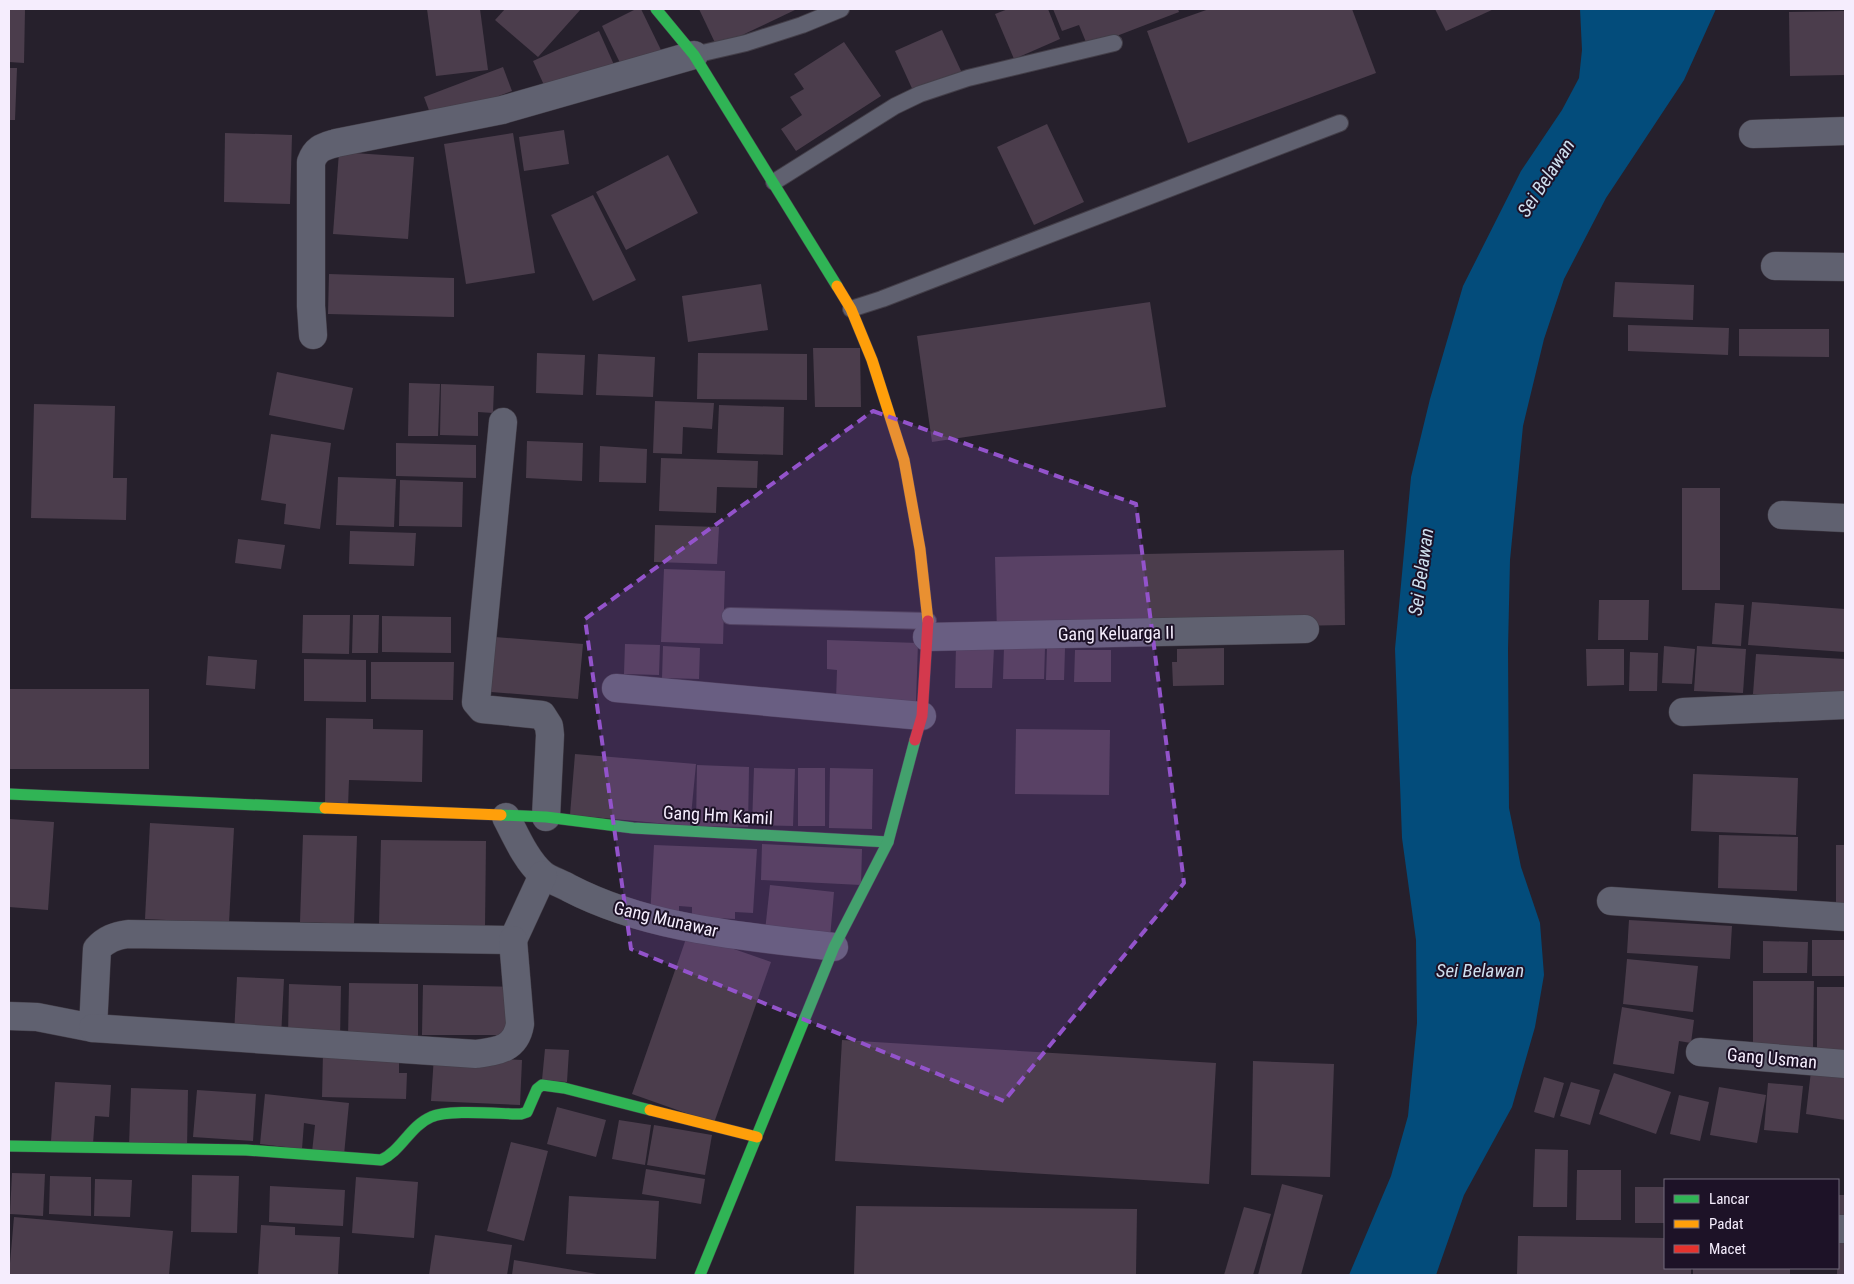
<svg xmlns="http://www.w3.org/2000/svg" width="1854" height="1284" font-family="'Roboto Condensed',sans-serif">
  <style>
    .water { fill: #034c7b }
    .building { fill: #4b3d4c }
    .lines { fill: none; stroke-linecap: round; stroke-linejoin: round }
    .lane-casing { stroke: #433e48; stroke-width: 18 }
    .street-casing { stroke: #433e48; stroke-width: 29 }
    .fast-casing { stroke: #433e48; stroke-width: 12 }
    .slow-casing { stroke: #433e48; stroke-width: 12 }
    .jam-casing { stroke: #433e48; stroke-width: 12 }
    .lane { stroke: #606170; stroke-width: 16 }
    .street { stroke: #606170; stroke-width: 28 }
    .fast { stroke: #30b455; stroke-width: 11 }
    .slow { stroke: #ff9f0a; stroke-width: 11 }
    .jam { stroke: #e5322d; stroke-width: 11 }
    .marked { fill: #9353cb; fill-opacity: 0.2; stroke: #9353cb; stroke-width: 4; stroke-dasharray: 10 6; stroke-linejoin: round }
    .labels { text-anchor: middle; dominant-baseline: central; stroke-width: 4; stroke-linejoin: round; paint-order: stroke }
    .street-label { font-size: 18px; fill: #f5edfd; stroke: #1d1227 }
    .water-label { font-size: 19px; font-style: italic; fill: #cedfee; stroke: #1d1227 }
  </style>
  <rect width="100%" height="100%" fill="#26202c"/>
  <!-- water -->
  <polygon class="water" points="1580,9 1716,9 1684,80 1606,198 1564,279 1544,339 1523,426 1510,560 1508,649 1509,808 1521,867 1540,923 1544,975 1535,1027 1512,1107 1464,1195 1436,1275 1349,1275 1391,1176 1408,1116 1417,1023 1416,940 1402,838 1395,649 1411,477 1430,399 1463,286 1521,171 1562,110 1579,78 1582,50"/>
  <!-- building -->
  <g class="building">
    <polygon points="9,9 25,9 24,63 9,62"/>
    <polygon points="427,9 480,9 488,70 436,76"/>
    <polygon points="505,9 581,9 538,57 495,20"/>
    <polygon points="636,9 641,9 661,50 623,69 602,26"/>
    <polygon points="699,9 797,9 717,47"/>
    <polygon points="1008,9 1048,9 1060,39 1014,59 995,14"/>
    <polygon points="1053,9 1178,9 1179,12 1088,47 1079,25 1062,31"/>
    <polygon points="1209,9 1352,9 1376,73 1188,143 1147,31"/>
    <polygon points="1435,9 1494,9 1446,31"/>
    <polygon points="1845,11 1845,75 1790,76 1789,12"/>
    <polygon points="942,30 962,73 915,95 895,51"/>
    <polygon points="599,31 615,67 549,96 533,61"/>
    <polygon points="844,42 881,96 796,151 781,129 802,115 790,97 804,89 794,74"/>
    <polygon points="503,67 512,91 433,121 424,97"/>
    <polygon points="9,68 17,68 15,120 9,120"/>
    <polygon points="1047,124 1084,202 1034,225 997,147"/>
    <polygon points="564,130 569,164 524,171 519,137"/>
    <polygon points="225,133 292,135 290,204 224,202"/>
    <polygon points="513,133 535,273 466,284 444,144"/>
    <polygon points="339,152 414,157 408,239 333,234"/>
    <polygon points="668,155 698,213 626,250 596,192"/>
    <polygon points="593,195 636,280 593,301 551,215"/>
    <polygon points="329,274 454,278 454,317 328,314"/>
    <polygon points="1615,282 1694,285 1693,320 1613,317"/>
    <polygon points="761,284 768,330 688,342 682,296"/>
    <polygon points="1150,302 1166,407 932,442 917,336"/>
    <polygon points="1628,325 1729,328 1728,355 1628,351"/>
    <polygon points="1739,329 1829,329 1829,357 1739,356"/>
    <polygon points="813,348 860,348 861,407 815,407"/>
    <polygon points="537,353 585,355 583,395 536,393"/>
    <polygon points="698,353 807,354 807,400 697,399"/>
    <polygon points="598,354 655,357 653,397 596,395"/>
    <polygon points="277,372 353,388 344,430 269,415"/>
    <polygon points="409,383 440,384 438,436 408,436"/>
    <polygon points="441,384 494,386 493,413 478,412 478,436 440,435"/>
    <polygon points="655,401 714,403 712,429 683,427 682,454 653,453"/>
    <polygon points="34,404 115,406 113,478 127,478 126,520 31,518"/>
    <polygon points="719,405 784,407 783,455 717,453"/>
    <polygon points="271,434 331,443 320,529 284,524 286,504 261,500"/>
    <polygon points="527,441 583,443 582,481 526,478"/>
    <polygon points="396,443 476,445 476,478 396,476"/>
    <polygon points="600,446 647,449 646,483 599,482"/>
    <polygon points="661,458 758,461 757,488 717,487 716,513 659,511"/>
    <polygon points="338,477 396,479 394,527 336,525"/>
    <polygon points="400,480 463,482 462,527 399,526"/>
    <rect x="1682" y="488" width="38" height="102"/>
    <polygon points="655,525 719,527 717,564 654,562"/>
    <polygon points="350,531 416,533 414,566 349,564"/>
    <polygon points="238,539 285,545 281,569 235,563"/>
    <polygon points="1344,550 1345,625 997,632 995,557"/>
    <polygon points="664,569 725,571 723,644 661,642"/>
    <polygon points="1599,600 1649,600 1648,640 1598,640"/>
    <polygon points="1752,602 1845,609 1845,652 1748,645"/>
    <polygon points="1715,603 1744,605 1741,646 1712,644"/>
    <polygon points="303,615 350,615 349,654 302,653"/>
    <polygon points="353,615 379,615 378,653 352,653"/>
    <polygon points="382,616 451,617 451,653 382,652"/>
    <polygon points="495,637 583,644 578,699 491,692"/>
    <polygon points="827,640 918,643 916,702 836,700 837,670 827,669"/>
    <polygon points="625,644 660,645 659,675 624,674"/>
    <polygon points="663,646 700,648 699,679 662,678"/>
    <polygon points="956,646 994,648 992,688 955,688"/>
    <polygon points="1664,646 1695,649 1692,684 1662,683"/>
    <polygon points="1697,646 1746,649 1743,693 1694,691"/>
    <polygon points="1047,647 1065,648 1064,680 1046,680"/>
    <polygon points="1004,648 1045,648 1044,679 1003,679"/>
    <polygon points="1224,648 1224,685 1173,686 1172,662 1177,662 1177,649"/>
    <polygon points="1586,649 1624,649 1624,685 1587,686"/>
    <polygon points="1075,650 1111,650 1111,682 1074,682"/>
    <polygon points="1630,652 1658,653 1657,691 1629,691"/>
    <polygon points="1756,654 1845,659 1845,700 1753,694"/>
    <polygon points="208,656 257,660 255,689 206,685"/>
    <polygon points="304,659 366,660 366,702 304,701"/>
    <polygon points="371,662 454,662 453,700 371,699"/>
    <rect x="9" y="689" width="140" height="80"/>
    <polygon points="326,718 373,719 373,729 423,730 422,782 349,780 348,807 325,807"/>
    <polygon points="1016,729 1110,730 1109,795 1015,794"/>
    <polygon points="575,754 696,764 690,826 570,815"/>
    <polygon points="697,765 749,767 748,827 696,826"/>
    <polygon points="754,768 795,769 793,826 752,825"/>
    <rect x="798" y="768" width="27" height="58"/>
    <polygon points="830,768 873,769 872,829 829,828"/>
    <polygon points="1693,774 1798,778 1796,835 1691,831"/>
    <polygon points="9,819 54,822 48,910 9,907"/>
    <polygon points="150,823 234,828 229,923 145,919"/>
    <polygon points="303,835 357,836 354,924 300,922"/>
    <polygon points="1719,835 1798,837 1797,891 1718,888"/>
    <polygon points="381,840 486,841 485,926 379,925"/>
    <polygon points="762,844 862,849 861,885 761,880"/>
    <polygon points="654,845 757,849 753,913 735,912 735,919 692,917 692,907 679,906 679,918 650,917"/>
    <rect x="1836" y="845" width="9" height="63"/>
    <polygon points="770,885 834,892 830,938 765,931"/>
    <polygon points="1629,920 1732,926 1730,959 1627,953"/>
    <polygon points="688,933 771,962 714,1123 632,1094"/>
    <rect x="1812" y="940" width="33" height="36"/>
    <polygon points="1763,941 1808,942 1807,973 1763,973"/>
    <polygon points="1627,959 1698,966 1693,1012 1623,1004"/>
    <polygon points="237,977 284,979 281,1037 234,1035"/>
    <polygon points="1753,981 1814,981 1813,1049 1753,1049"/>
    <polygon points="349,983 418,984 418,1041 348,1040"/>
    <polygon points="289,984 341,986 340,1039 288,1037"/>
    <polygon points="423,985 516,987 515,1035 422,1035"/>
    <rect x="1817" y="987" width="28" height="66"/>
    <polygon points="1622,1007 1694,1020 1691,1043 1679,1041 1674,1074 1613,1064"/>
    <polygon points="842,1040 1216,1063 1209,1184 835,1161"/>
    <polygon points="545,1049 569,1050 567,1082 542,1080"/>
    <polygon points="323,1052 399,1054 399,1073 407,1073 406,1099 322,1097"/>
    <polygon points="434,1056 522,1060 520,1105 431,1101"/>
    <polygon points="1253,1061 1334,1064 1330,1177 1251,1175"/>
    <polygon points="1811,1071 1845,1076 1845,1120 1806,1114"/>
    <polygon points="1614,1073 1671,1092 1656,1134 1599,1114"/>
    <polygon points="1544,1077 1564,1083 1554,1118 1534,1112"/>
    <polygon points="55,1082 111,1085 109,1117 95,1116 93,1144 51,1141"/>
    <polygon points="1571,1082 1600,1090 1590,1125 1560,1116"/>
    <polygon points="1768,1083 1803,1086 1798,1133 1764,1130"/>
    <polygon points="1719,1087 1766,1095 1757,1143 1710,1135"/>
    <polygon points="131,1088 188,1090 187,1149 129,1147"/>
    <polygon points="197,1090 256,1094 253,1141 193,1137"/>
    <polygon points="265,1094 349,1103 344,1155 312,1152 315,1125 304,1123 302,1149 260,1144"/>
    <polygon points="1679,1095 1709,1102 1700,1141 1670,1134"/>
    <polygon points="557,1107 606,1120 596,1157 547,1144"/>
    <polygon points="619,1120 651,1125 645,1165 612,1159"/>
    <polygon points="654,1125 712,1135 705,1175 647,1165"/>
    <polygon points="511,1142 548,1151 524,1241 487,1231"/>
    <polygon points="1535,1149 1568,1150 1567,1207 1533,1207"/>
    <polygon points="646,1169 705,1179 701,1204 642,1194"/>
    <polygon points="1577,1170 1621,1170 1621,1220 1576,1220"/>
    <polygon points="12,1173 45,1174 43,1216 10,1214"/>
    <polygon points="192,1175 239,1176 237,1233 191,1232"/>
    <polygon points="50,1176 91,1177 91,1216 49,1214"/>
    <polygon points="356,1177 418,1182 414,1238 352,1233"/>
    <polygon points="95,1179 132,1180 130,1217 94,1216"/>
    <polygon points="1282,1184 1323,1195 1301,1275 1258,1275"/>
    <polygon points="270,1186 345,1190 343,1226 269,1222"/>
    <rect x="1635" y="1187" width="30" height="36"/>
    <rect x="1838" y="1195" width="7" height="22"/>
    <polygon points="569,1196 659,1201 656,1259 566,1254"/>
    <polygon points="856,1206 1137,1209 1136,1275 854,1275"/>
    <polygon points="1244,1207 1271,1214 1253,1275 1224,1275"/>
    <polygon points="14,1217 173,1231 169,1275 9,1275"/>
    <polygon points="261,1225 295,1227 295,1235 340,1237 338,1275 258,1275"/>
    <polygon points="435,1235 512,1245 507,1275 429,1275"/>
    <polygon points="1518,1236 1665,1238 1665,1268 1691,1268 1691,1275 1517,1275"/>
    <polygon points="1838,1236 1845,1236 1845,1275 1837,1275"/>
    <polygon points="514,1260 597,1274 597,1275 512,1275"/>
    <rect x="1693" y="1268" width="97" height="7"/>
  </g>
  <g class="lines">
    <defs>
      <g id="lane">
        <polyline points="694,55 746,43 802,25 841,9"/>
        <polyline points="774,182 895,106 920,94 968,78 1114,43"/>
        <polyline points="851,309 882,299 1340,123"/>
        <polyline points="730,616 928,621"/>
      </g>
      <g id="street">
        <polyline points="1753,134 1845,131"/>
        <polyline points="1775,266 1845,267"/>
        <path d="M313,335L311,306V162C316,148 323,147 336,143L502,110L694,55"/>
        <polyline points="503,422 476,702 482,709 542,715 549,726 550,735 546,817"/>
        <polyline points="1782,515 1845,518"/>
        <polyline points="927,637 1305,629"/>
        <polyline points="616,688 922,716"/>
        <polyline points="1683,712 1845,705"/>
        <path d="M506,817C516,836 526,860 542,874C549,880 561,883 569,888C650,930 744,936 834,947"/>
        <polyline points="1611,901 1845,917"/>
        <path d="M9,1016L37,1017L93,1028L97,949C106,939 115,936 128,934L513,940L543,875"/>
        <path d="M93,1028L476,1054C498,1051 516,1049 520,1024L513,940"/>
        <polyline points="1700,1052 1845,1064"/>
        <polyline points="1838,1229 1845,1229"/>
      </g>
      <g id="fast">
        <polyline points="656,9 694,55 837,286"/>
        <polyline points="9,794 325,808"/>
        <polyline points="501,815 546,817 633,828 888,842"/>
        <path d="M9,1146L246,1150L381,1160C401,1151 410,1126 431,1117C448,1109 500,1114 521,1114L527,1112L537,1089L542,1085L564,1088L650,1110"/>
        <polyline points="700,1275 834,947 888,842 915,740"/>
      </g>
      <g id="slow">
        <polyline points="837,286 851,309 872,360 904,460 920,549 928,621"/>
        <polyline points="325,808 501,815"/>
        <polyline points="650,1110 757,1137"/>
      </g>
      <polyline id="jam" points="915,740 922,716 928,621"/>
    </defs>
    <!-- lane casing -->
    <use href="#lane" class="lane-casing"/>
    <!-- street casing -->
    <use href="#street" class="street-casing"/>
    <!-- fast casing -->
    <use href="#fast" class="fast-casing"/>
    <!-- slow casing -->
    <use href="#slow" class="slow-casing"/>
    <!-- jam casing -->
    <use href="#jam" class="jam-casing"/>
    <!-- lane -->
    <use href="#lane" class="lane"/>
    <!-- street -->
    <use href="#street" class="street"/>
    <!-- fast -->
    <use href="#fast" class="fast"/>
    <!-- slow -->
    <use href="#slow" class="slow"/>
    <!-- jam -->
    <use href="#jam" class="jam"/>
  </g>
  <!-- marked area -->
  <path class="marked" d="M873,411L1136,504L1184,883L1004,1101L631,949L585,619Z"/>
  <g class="labels">
    <!-- street labels -->
    <g class="street-label">
      <text transform="translate(1116 633) rotate(-1)">Gang Keluarga II</text>
      <text transform="translate(718 815) rotate(3)">Gang Hm Kamil</text>
      <text transform="translate(666 919) rotate(13)">Gang Munawar</text>
      <text transform="translate(1772 1058) rotate(5)">Gang Usman</text>
    </g>
    <!-- water labels -->
    <g class="water-label">
      <text transform="translate(1546 178) rotate(-57)">Sei Belawan</text>
      <text transform="translate(1421 572) rotate(-82)">Sei Belawan</text>
      <text x="1480" y="970">Sei Belawan</text>
    </g>
  </g>
  <!-- border -->
  <rect width="1854" height="1284" fill="none" stroke="#f5edfd" stroke-width="20"/>
  <!-- legend -->
  <rect x="1664" y="1179" width="175" height="90" fill="#1d1227" stroke="#736a7d"/>
  <rect x="1674" y="1195" width="25" height="8" fill="#30b455" stroke="#736a7d"/>
  <text x="1709" y="1204" font-size="15" fill="#f5edfd">Lancar</text>
  <rect x="1674" y="1220" width="25" height="8" fill="#ff9f0a" stroke="#736a7d"/>
  <text x="1709" y="1229" font-size="15" fill="#f5edfd">Padat</text>
  <rect x="1674" y="1245" width="25" height="8" fill="#e5322d" stroke="#736a7d"/>
  <text x="1709" y="1254" font-size="15" fill="#f5edfd">Macet</text>
</svg>
